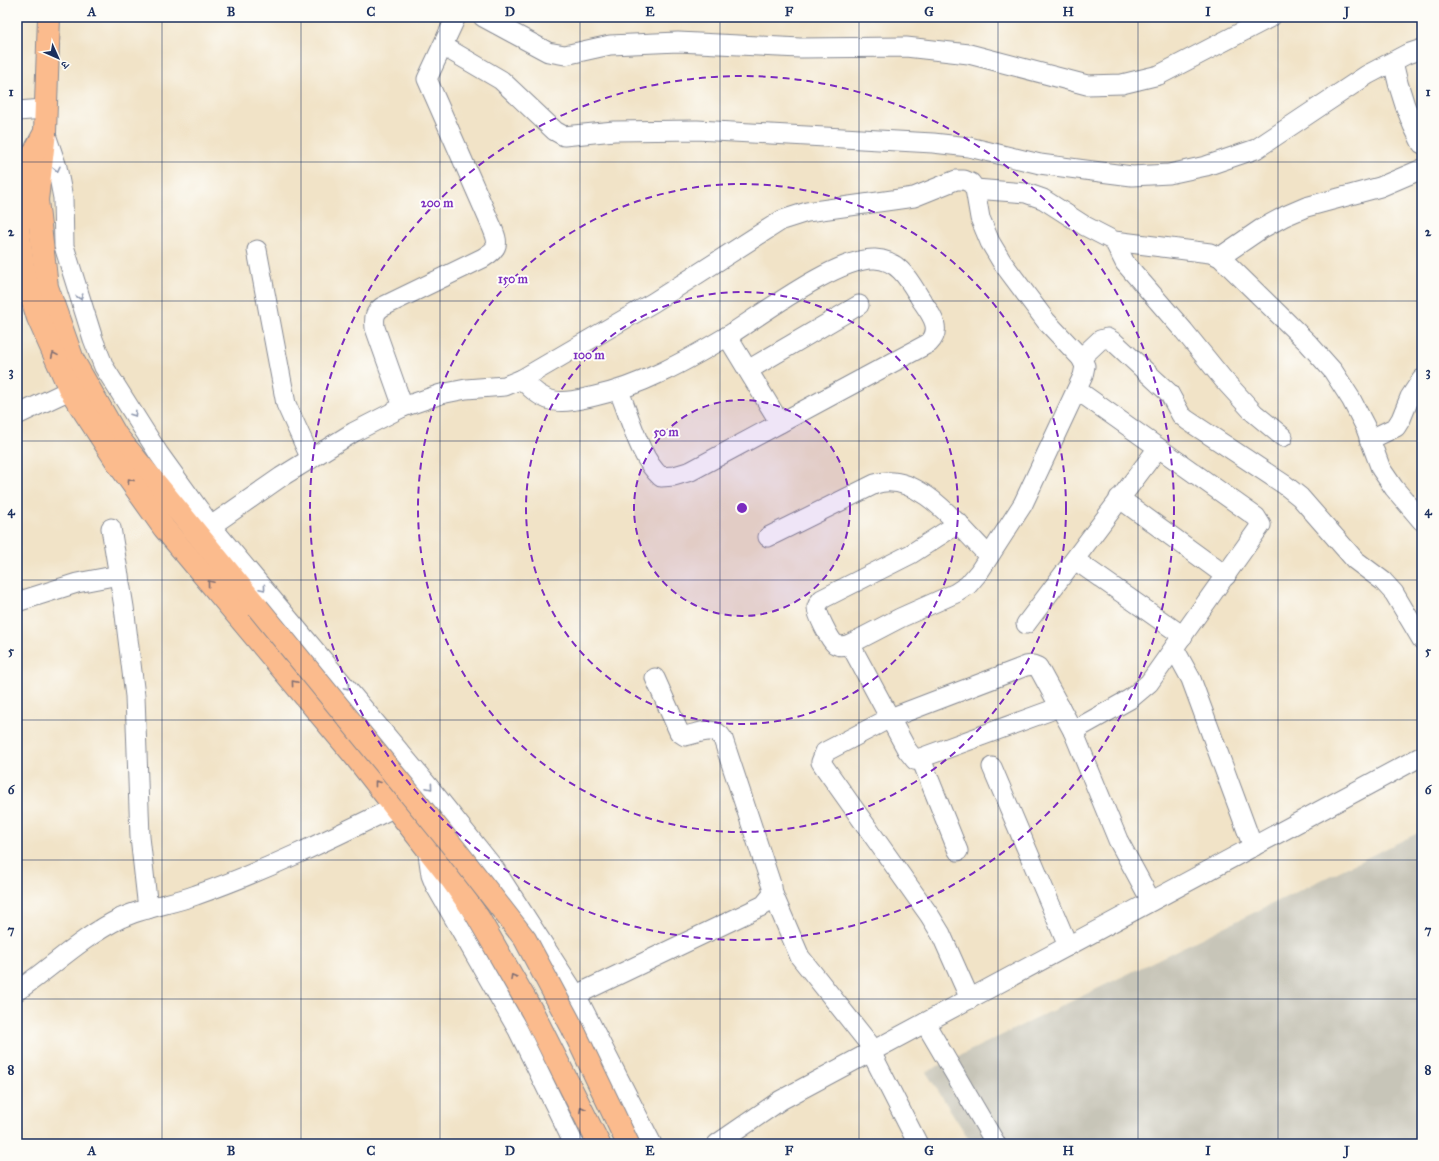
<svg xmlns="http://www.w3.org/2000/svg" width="1439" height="1161" font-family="'IM FELL Great Primer','Noto Serif Devanagari',serif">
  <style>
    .industrial { fill: #c7c5b8 }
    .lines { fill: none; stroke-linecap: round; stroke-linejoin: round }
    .minor-casing { stroke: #868992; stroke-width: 21 }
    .major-casing { stroke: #868992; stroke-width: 24 }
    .minor { stroke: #fff; stroke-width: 19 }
    .major { stroke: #fbbb8d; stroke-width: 22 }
    .major-bridge-casing { stroke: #868992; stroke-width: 24; stroke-linecap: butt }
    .major-bridge { stroke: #fbbb8d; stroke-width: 22 }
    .oneway { stroke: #8d97ae }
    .oneway2 { stroke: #806e73 }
    .grid { fill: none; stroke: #1b2f5e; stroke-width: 1; stroke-opacity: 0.55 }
    .ring { fill: none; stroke: #7b2cbf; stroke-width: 2; stroke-dasharray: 7 5 }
    .centre { fill: #7b2cbf; stroke: #fdfcf7; stroke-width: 2 }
    .ring-label { font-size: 12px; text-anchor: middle; font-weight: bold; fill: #7b2cbf; stroke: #fdfcf7; stroke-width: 4; stroke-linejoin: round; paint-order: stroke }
    .neatline { fill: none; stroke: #1b2f5e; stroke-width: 1.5 }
    .grid-label { font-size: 13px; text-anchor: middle; font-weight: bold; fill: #1b2f5e }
  </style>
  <rect width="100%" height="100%" fill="#fdfcf7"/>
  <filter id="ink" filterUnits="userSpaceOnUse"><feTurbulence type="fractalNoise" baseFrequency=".025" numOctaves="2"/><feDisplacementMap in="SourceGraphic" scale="8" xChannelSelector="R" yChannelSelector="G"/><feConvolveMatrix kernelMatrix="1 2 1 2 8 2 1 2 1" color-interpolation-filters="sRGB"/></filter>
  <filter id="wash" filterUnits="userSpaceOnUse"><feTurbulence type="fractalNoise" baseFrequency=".012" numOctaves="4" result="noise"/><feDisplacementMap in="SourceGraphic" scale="16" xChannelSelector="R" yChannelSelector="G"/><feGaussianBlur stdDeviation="0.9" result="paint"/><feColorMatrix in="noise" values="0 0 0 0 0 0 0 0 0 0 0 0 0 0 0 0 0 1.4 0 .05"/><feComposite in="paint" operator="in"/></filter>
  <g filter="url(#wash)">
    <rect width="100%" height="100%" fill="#f1e3c7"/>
    <!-- industrial -->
    <polygon class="industrial" points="1422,831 1422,1144 972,1144 926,1072"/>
  </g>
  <g filter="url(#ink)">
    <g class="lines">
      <defs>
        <g id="minor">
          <polyline points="483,17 548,52 565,55 610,45 678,42 800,48 906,47 969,54 1087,85 1122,84 1159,75 1271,17"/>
          <polyline points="443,46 501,80 555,131 564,136 614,131 697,130 933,143 969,147 1040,164 1085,170 1132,176 1169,174 1206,166 1256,149 1367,75 1407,54 1422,49"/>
          <path d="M1393,62C1399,91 1408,118 1422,144"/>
          <polyline points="17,111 45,109"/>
          <polyline points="45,132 57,167 63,198 64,246 93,339 104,367 159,454 211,526 430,788 494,868 576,995 652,1144"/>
          <polyline points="975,189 1026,193 1043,199 1085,226 1114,241 1210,253 1220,257 1308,343 1333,371 1351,399 1365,426 1381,469 1394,488 1422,521"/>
          <polyline points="1114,241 1125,263 1184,331 1223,379 1254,413 1283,437"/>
          <polyline points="257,250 286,404 311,459"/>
          <polyline points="1220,257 1261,229 1285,216 1306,207 1380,187 1422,169"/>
          <polyline points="727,336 780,423"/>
          <polyline points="1081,358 1100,340 1107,338 1114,342 1169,393 1181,415 1187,420 1285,485 1300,497 1355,560 1383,581 1394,593 1422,640"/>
          <polyline points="748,370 859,305"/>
          <path d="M522,379C546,407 561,404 595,396C641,386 686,361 726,337C760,316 837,257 875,259C899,260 909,280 920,298C929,312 944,328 929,343L691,471L674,476L661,477C640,459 630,417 619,391"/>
          <path d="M403,407L375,328C374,318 374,313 382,307L483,258C499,248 499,244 492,227L427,79L456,17"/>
          <polyline points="17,415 70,390"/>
          <polyline points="1369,440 1396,427 1401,419 1410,397 1422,379"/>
          <polyline points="1119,498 1226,576"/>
          <path d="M211,526L281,477L354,432L403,407L441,394L466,389L505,386L522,379L654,302L782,220L807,212L914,197L956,180H964L971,183L975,189L980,218L990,242L1002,262L1046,321L1081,358L1085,366L1083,376L1023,504L979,572L968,585L956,593L900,618L850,644C845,646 840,647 835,644C830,640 816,613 817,607C818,604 820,601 822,599L911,554L959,523"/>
          <polyline points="111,528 124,607 135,696 140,837 148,909"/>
          <path d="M768,537L875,484C918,469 962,530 989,556"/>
          <polyline points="1075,560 1183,636"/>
          <polyline points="17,602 77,583 119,575"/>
          <polyline points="1026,624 1158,448"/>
          <polyline points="850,644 907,750 915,760 1060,707"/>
          <polyline points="1174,648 1191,679 1253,847"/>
          <polyline points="1073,731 1130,699 1149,683 1261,525 1256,517 1077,390"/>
          <polyline points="921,759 958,851"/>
          <polyline points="992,767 1068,946"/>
          <polyline points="429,846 427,847 431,875 435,885 518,1030 574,1144"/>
          <polyline points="773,894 800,957 874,1050 871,1052 918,1144"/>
          <path d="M17,991C52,967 82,937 121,918C145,907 172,904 196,895C265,871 330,839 395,807"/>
          <path d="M576,995L764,905L773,894L772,887L723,739C715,725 699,733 685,736L679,732L655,678"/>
          <polyline points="970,999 941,934 930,916 825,768 821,762 825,752 890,718 1026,666 1033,665 1038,667 1073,731 1118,840 1151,901"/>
          <polyline points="925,1023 996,1144"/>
          <polyline points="717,1144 781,1100 1422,756"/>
        </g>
        <g id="major">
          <polyline points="49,17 45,132 37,200 47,287 73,360 116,435 258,608"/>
          <polyline points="45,132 22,175 18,227 24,274 38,318 70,390 119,465 164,528 354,755 451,879 478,917 532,1011 599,1144"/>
        </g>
      </defs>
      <!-- minor casing -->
      <use href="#minor" class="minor-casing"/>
      <!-- major casing -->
      <use href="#major" class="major-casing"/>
      <!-- minor -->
      <use href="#minor" class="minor"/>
      <!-- major -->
      <use href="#major" class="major"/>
      <defs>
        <polyline id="major-bridge" points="258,608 458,853 525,939 572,1027 628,1144"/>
      </defs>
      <!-- major-bridge casing -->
      <use href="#major-bridge" class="major-bridge-casing"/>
      <!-- major-bridge -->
      <use href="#major-bridge" class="major-bridge"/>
    </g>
    <!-- one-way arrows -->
    <defs><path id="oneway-chevron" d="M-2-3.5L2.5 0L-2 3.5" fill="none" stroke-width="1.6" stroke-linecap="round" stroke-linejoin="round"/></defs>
    <g class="oneway">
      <use href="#oneway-chevron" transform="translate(57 169) rotate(77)"/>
      <use href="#oneway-chevron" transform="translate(80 297) rotate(73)"/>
      <use href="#oneway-chevron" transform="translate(134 414) rotate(57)"/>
      <use href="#oneway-chevron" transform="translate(263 588) rotate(50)"/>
      <use href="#oneway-chevron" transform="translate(347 687) rotate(50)"/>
      <use href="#oneway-chevron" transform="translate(430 787) rotate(50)"/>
    </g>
    <g class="oneway2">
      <use href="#oneway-chevron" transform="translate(54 355) rotate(-114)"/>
      <use href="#oneway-chevron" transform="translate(130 481) rotate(-126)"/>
      <use href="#oneway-chevron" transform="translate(210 583) rotate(-130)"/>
      <use href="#oneway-chevron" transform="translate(294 683) rotate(-130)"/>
      <use href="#oneway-chevron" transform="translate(377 783) rotate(-128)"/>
      <use href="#oneway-chevron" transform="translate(513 977) rotate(-120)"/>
      <use href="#oneway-chevron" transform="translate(582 1109) rotate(-117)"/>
    </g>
  </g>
  <!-- grid -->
  <path class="grid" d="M162,17V1144M301,17V1144M440,17V1144M580,17V1144M720,17V1144M859,17V1144M998,17V1144M1138,17V1144M1278,17V1144M17,162H1422M17,301H1422M17,441H1422M17,580H1422M17,720H1422M17,860H1422M17,999H1422"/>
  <!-- distance rings -->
  <circle cx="742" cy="508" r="108" fill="#7b2cbf" fill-opacity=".12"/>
  <g class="ring">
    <circle cx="742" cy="508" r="108"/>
    <circle cx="742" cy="508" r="216"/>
    <circle cx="742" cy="508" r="324"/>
    <circle cx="742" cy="508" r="432"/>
  </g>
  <circle cx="742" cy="508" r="6" class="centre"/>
  <g class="ring-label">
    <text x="437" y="207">200 m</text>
    <text x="513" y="283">150 m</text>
    <text x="589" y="359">100 m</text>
    <text x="666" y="436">50 m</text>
  </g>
  <!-- margin -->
  <rect width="1439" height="1161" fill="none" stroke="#fdfcf7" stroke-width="44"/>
  <!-- north arrow -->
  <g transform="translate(58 58) rotate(135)" stroke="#fdfcf7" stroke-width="3" paint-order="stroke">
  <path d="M0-3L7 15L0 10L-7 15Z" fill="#1b2f5e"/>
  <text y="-6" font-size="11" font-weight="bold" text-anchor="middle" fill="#1b2f5e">उ</text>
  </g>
  <rect x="22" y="22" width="1395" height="1117" class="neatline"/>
  <g class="grid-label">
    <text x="92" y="16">A</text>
    <text x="231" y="16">B</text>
    <text x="371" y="16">C</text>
    <text x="510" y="16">D</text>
    <text x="650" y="16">E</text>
    <text x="789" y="16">F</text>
    <text x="929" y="16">G</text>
    <text x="1068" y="16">H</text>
    <text x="1208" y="16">I</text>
    <text x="1347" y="16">J</text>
    <text x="11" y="96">1</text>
    <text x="1428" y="96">1</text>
    <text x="11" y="236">2</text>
    <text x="1428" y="236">2</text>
    <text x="11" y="376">3</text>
    <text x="1428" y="376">3</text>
    <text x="11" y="515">4</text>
    <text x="1428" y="515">4</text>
    <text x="11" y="655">5</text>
    <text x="1428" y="655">5</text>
    <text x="11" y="794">6</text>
    <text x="1428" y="794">6</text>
    <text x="11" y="934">7</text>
    <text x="1428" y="934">7</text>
    <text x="11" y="1074">8</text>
    <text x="1428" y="1074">8</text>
    <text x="92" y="1155">A</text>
    <text x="231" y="1155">B</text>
    <text x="371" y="1155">C</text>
    <text x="510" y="1155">D</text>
    <text x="650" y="1155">E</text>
    <text x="789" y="1155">F</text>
    <text x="929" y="1155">G</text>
    <text x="1068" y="1155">H</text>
    <text x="1208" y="1155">I</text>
    <text x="1347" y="1155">J</text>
  </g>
</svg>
